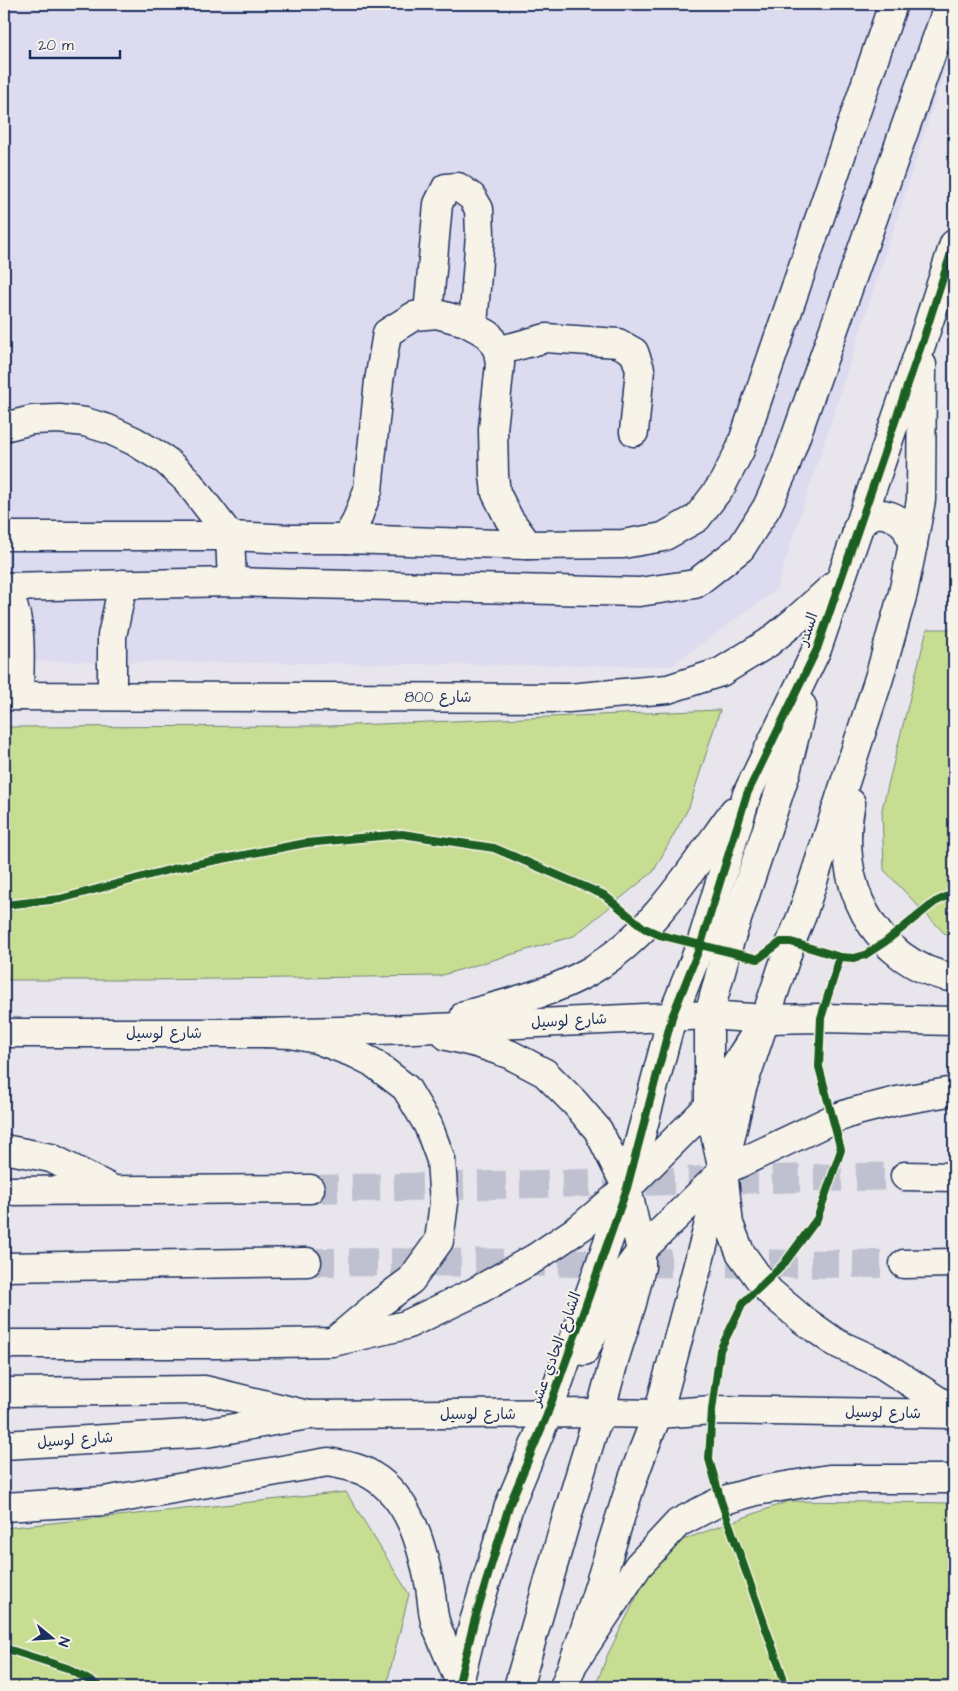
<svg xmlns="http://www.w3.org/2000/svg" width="958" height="1691" font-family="'Architects Daughter','Playpen Sans Arabic',sans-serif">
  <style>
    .built { fill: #dddbef }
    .green { fill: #c7dd92; stroke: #718678 }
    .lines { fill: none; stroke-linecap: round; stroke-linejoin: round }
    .highway-tunnel { stroke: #bfc1d0; stroke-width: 28; stroke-dasharray: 28 14; stroke-linecap: butt }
    .minor-casing { stroke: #1b2f5e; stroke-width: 31 }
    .highway-casing { stroke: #1b2f5e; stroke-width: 31 }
    .minor { stroke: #f7f3e8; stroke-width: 28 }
    .highway { stroke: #f7f3e8; stroke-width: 28 }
    .cycleway-casing { stroke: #f7f3e8; stroke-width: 11 }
    .cycleway { stroke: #1b5e20; stroke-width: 8 }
    .labels { text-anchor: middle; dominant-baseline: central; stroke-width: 4; stroke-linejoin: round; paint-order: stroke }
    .street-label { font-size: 15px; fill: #1b2f5e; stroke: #f7f3e8 }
  </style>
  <rect width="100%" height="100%" fill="#e8e5ec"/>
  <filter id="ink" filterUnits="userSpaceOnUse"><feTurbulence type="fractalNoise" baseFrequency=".02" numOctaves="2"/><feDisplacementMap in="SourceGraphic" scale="10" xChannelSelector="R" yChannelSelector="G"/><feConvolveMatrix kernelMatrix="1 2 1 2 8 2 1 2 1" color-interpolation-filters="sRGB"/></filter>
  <g filter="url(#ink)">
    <!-- built -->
    <polygon class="built" points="4,4 954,4 954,42 776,590 671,666 4,661"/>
    <!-- green -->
    <g class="green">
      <polygon points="927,629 954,629 954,936 945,934 884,870 882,809"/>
      <polygon points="720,710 689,807 653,872 574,936 439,976 146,980 4,980 4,727 330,726"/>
      <polygon points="346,1492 409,1594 386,1687 4,1687 4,1528"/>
      <polygon points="789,1501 954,1503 954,1687 595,1687 608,1654 645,1580 680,1541"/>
    </g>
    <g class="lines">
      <!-- highway-tunnel -->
      <g class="highway-tunnel">
        <polyline points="310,1189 905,1176"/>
        <polyline points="307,1262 904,1264"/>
      </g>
      <defs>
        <g id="minor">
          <polyline points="428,314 438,204 446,188 458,187 472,197 479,209 480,235 473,326"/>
          <polyline points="498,351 546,338 618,343 634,352 640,369 634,432"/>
          <polyline points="4,427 32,420 59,419 85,422 108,429 134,441 165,460 186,479 230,536 232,582"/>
          <path d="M857,529C862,524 866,517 872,515C883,511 899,518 905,526C909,532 910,539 913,545"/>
          <polyline points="4,536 230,536 292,539 346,539 528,545 623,544 663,537 697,518 722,485 740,450 893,4"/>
          <polyline points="346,539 356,522 368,490 379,381 387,333 414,316 437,314 466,322 489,335 498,351 500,364 493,429 494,475 496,493 509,519 528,545"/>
          <polyline points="4,587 232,582 639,592 695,584 741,548 767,507 785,467 949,4"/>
          <path d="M4,587C25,619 19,659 19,696"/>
          <polyline points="4,696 569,698 668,689 721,672 768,643 796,620 837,583"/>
          <polyline points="112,696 112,636 123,584"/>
          <polyline points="802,706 786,772 726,952 709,1015 709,1106 723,1171 729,1224 740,1252 763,1284 770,1292 802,1319 836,1343 880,1363 954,1411"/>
          <path d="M851,803C834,879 872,964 954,978"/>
          <path d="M465,1015C508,1003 552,993 590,971C653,934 692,868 734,811"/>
          <polyline points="4,1033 265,1033 414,1029 709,1015 765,1019 821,1018 954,1021"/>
          <polyline points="447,1036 480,1044 509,1054 545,1073 575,1103 598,1130 627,1188 641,1251 641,1267 632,1303 615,1357 600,1413 592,1435 567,1517 519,1684 520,1687"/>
          <polyline points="584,1351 624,1274 641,1251 723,1171 833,1119 853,1112 897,1101 954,1091"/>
          <polyline points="4,1445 206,1433 308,1415 600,1413 658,1414 712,1410 954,1414"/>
          <polyline points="458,1687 474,1622 509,1506 547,1415 627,1188 672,1017 701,944 747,794 817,649 922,343 954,244"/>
          <path d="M564,1687C600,1598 619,1503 658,1414L723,1171L742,1088L791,942L802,915L879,678L903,593L911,554L921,500L922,365"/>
        </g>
        <g id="highway">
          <polyline points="265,1033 291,1034 316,1039 356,1054 372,1062 406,1088 428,1125 441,1160 444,1203 439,1241 411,1280 376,1306 337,1339"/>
          <polyline points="4,1149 51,1158 108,1187"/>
          <polyline points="905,1176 954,1177"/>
          <polyline points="4,1191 310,1189"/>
          <polyline points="904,1264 954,1263"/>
          <polyline points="4,1267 307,1262"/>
          <polyline points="4,1344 217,1344 333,1342 406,1325 473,1293 535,1258 581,1227 627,1188 709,1106 765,1019"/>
          <polyline points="4,1392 205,1390 308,1415"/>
          <path d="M4,1507L104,1501L328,1462C342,1465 359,1467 371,1475C410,1498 422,1545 430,1587C432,1598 432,1610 435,1621C441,1641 452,1661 459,1681"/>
          <polyline points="573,1664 638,1566 678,1523 705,1509 721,1501 756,1491 829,1479 954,1479"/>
        </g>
      </defs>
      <!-- minor casing -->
      <use href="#minor" class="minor-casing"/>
      <!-- highway casing -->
      <use href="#highway" class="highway-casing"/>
      <!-- minor -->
      <use href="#minor" class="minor"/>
      <!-- highway -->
      <use href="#highway" class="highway"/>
      <defs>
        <g id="cycleway">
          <polyline points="4,905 60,899 176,868 306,843 402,834 494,848 604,895 644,928 660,935 758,959 781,942 791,942 840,957"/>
          <polyline points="4,1648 67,1668 101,1687"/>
          <polyline points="783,1677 721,1501 709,1459 712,1410 720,1350 743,1303 783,1265 817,1219 841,1150 819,1067 821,1018 840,957 854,958 865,955 885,942 935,902 954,893"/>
          <polyline points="458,1687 474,1622 509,1506 547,1415 627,1188 672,1017 701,944 747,794 817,649 922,343 954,244"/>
        </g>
      </defs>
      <!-- cycleway casing -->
      <use href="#cycleway" class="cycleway-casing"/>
      <!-- cycleway -->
      <use href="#cycleway" class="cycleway"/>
    </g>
  </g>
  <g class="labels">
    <!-- street labels -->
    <g class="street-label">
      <text transform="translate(808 629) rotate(-71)">السدر</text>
      <text x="438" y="697">شارع 800</text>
      <text transform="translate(569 1021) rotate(-3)">شارع لوسيل</text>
      <text x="164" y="1033">شارع لوسيل</text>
      <text transform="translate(556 1349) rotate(-70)">الشارع الحادي عشر</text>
      <text transform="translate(883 1413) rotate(1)">شارع لوسيل</text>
      <text x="478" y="1414">شارع لوسيل</text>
      <text transform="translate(75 1440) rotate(-4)">شارع لوسيل</text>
    </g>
  </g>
  <!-- margin -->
  <rect width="958" height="1691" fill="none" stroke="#f7f3e8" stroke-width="20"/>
  <rect x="10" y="10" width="938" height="1671" fill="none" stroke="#1b2f5e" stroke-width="2" filter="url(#ink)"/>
  <!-- north arrow -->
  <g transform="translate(52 1638) rotate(108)" stroke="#f7f3e8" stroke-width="4" paint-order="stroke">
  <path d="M0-4L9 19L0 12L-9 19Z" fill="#1b2f5e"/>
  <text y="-8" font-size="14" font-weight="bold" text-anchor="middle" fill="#1b2f5e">N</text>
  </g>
  <!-- scale -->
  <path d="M30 50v8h90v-8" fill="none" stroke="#1b2f5e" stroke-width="2.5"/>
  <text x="38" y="50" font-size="15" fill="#1b2f5e" stroke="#f7f3e8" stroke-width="4" paint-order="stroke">20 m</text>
</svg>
